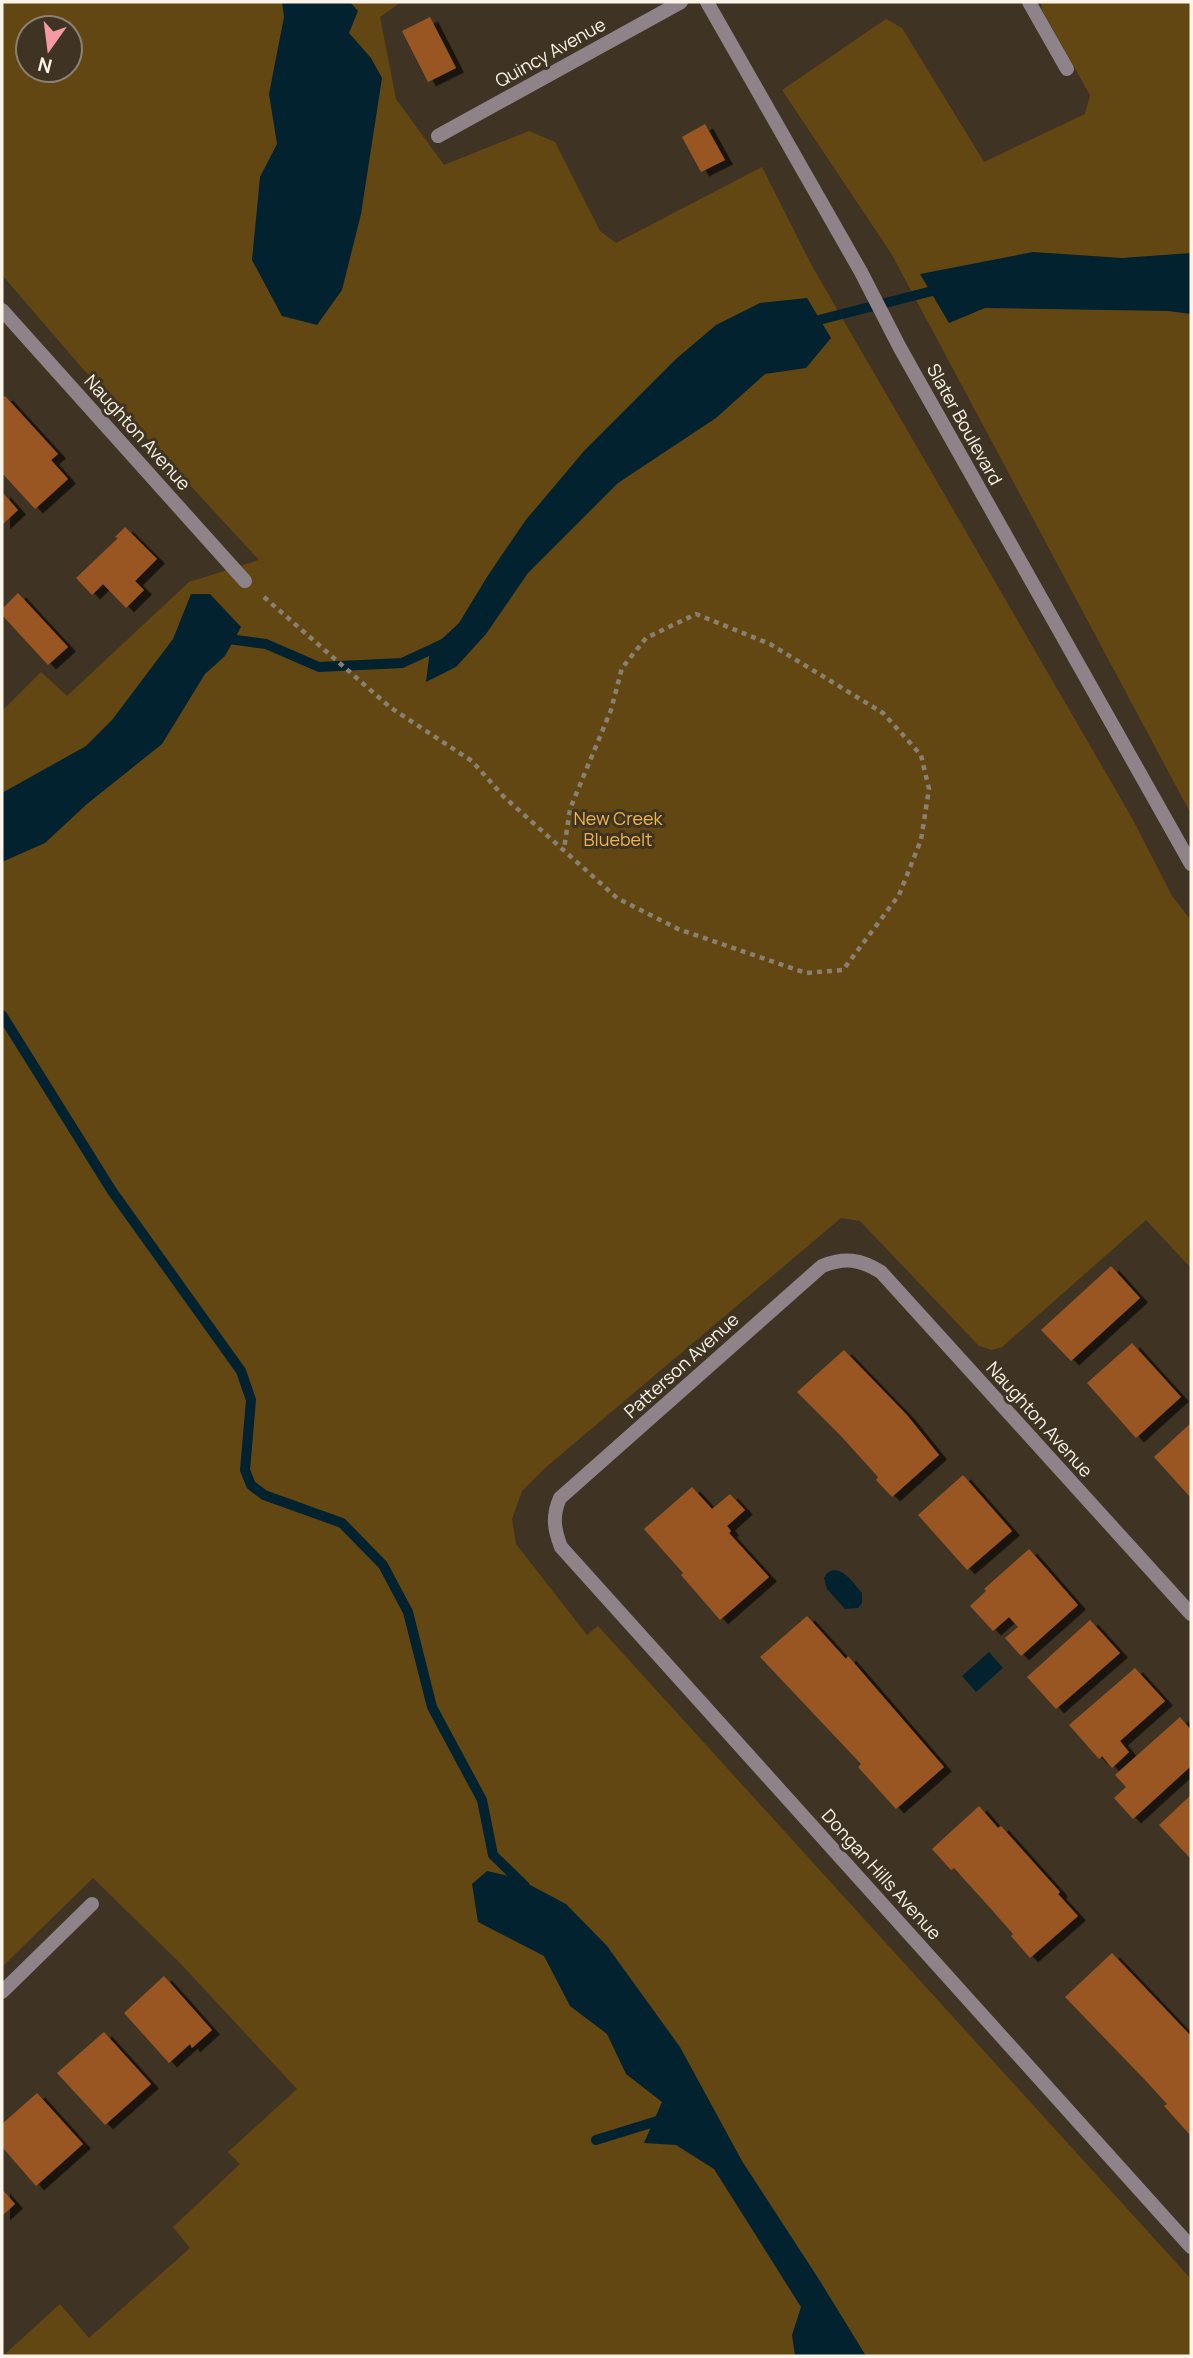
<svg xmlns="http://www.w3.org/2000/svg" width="1193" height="2358" font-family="Manrope,sans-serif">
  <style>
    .green { fill: #634712; fill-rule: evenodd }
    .water { fill: #02222f }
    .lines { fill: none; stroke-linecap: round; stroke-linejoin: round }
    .stream { stroke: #02222f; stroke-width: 10 }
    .building { fill: #9a5623; filter: url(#shadow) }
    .path { stroke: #8a8071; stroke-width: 4.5; stroke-dasharray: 5 5; stroke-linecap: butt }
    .minor { stroke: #8d8389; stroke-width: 14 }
    .labels { text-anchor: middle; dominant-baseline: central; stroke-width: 6; stroke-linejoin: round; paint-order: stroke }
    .street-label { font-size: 18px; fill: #fbf4e9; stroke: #3f3423 }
    .park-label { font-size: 18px; fill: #f1b548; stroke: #3f3423 }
  </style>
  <defs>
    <filter id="shadow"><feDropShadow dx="8" dy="4.5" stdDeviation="0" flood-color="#0009"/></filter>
  </defs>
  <rect width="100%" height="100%" fill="#3f3423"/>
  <!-- green -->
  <g class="green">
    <path d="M2,2H401L380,17L396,99L444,165L529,131L555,142L600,231L616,243L762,167L812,266L1132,818L1172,896L1191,920V1268L1146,1220L1002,1347L992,1350L979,1346L860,1221L841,1218L545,1468L522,1491L512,1519L516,1544L587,1635L598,1626L1191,2279V2356H2V2352L4,2355L60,2304L89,2338L190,2248L173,2227L240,2164L228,2152L297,2089L180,1963L93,1878L2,1967V711L41,672L67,696L189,582L259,560L83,369L2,275ZM28,28H70V70H28Z"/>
    <polygon points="1041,2 1191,2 1191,814 891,253 782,90 886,19 902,28 984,162 1085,114 1090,95 1042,10"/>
  </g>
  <!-- water -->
  <g class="water">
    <polygon points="282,2 350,2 358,11 349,33 371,58 382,78 361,214 342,290 317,325 282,316 252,260 260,177 277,144 269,94 284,17"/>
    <polygon points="1033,252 1122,258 1191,253 1191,314 1168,311 985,308 949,323 920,274"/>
    <polygon points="807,298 831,338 806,368 765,374 716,418 618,483 528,573 486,634 456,667 426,682 430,650 459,623 487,577 525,521 584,451 676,359 716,325 760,303"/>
    <polygon points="191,594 210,594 241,627 225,656 205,674 162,744 87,804 45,843 2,862 2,793 86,746 112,720 173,639"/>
    <path d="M833,1570C846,1570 854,1584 862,1593V1603L858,1608L845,1609L827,1589L824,1578L827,1573Z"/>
    <polygon points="989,1652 1003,1668 976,1692 962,1676"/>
    <polygon points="487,1871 517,1878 566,1904 607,1946 680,2047 742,2161 820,2281 866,2356 795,2356 792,2335 801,2307 714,2169 676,2145 644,2143 662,2102 626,2074 607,2034 570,2006 544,1956 478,1922 472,1884"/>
  </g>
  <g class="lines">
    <!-- stream -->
    <g class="stream">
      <polyline points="807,323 944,288"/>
      <polyline points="221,638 266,644 319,667 402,663 443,644"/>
      <polyline points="2,1015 112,1191 241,1371 251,1400 245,1470 251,1485 264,1495 342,1523 383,1565 408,1612 432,1707 482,1800 493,1855 525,1886"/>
      <polyline points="596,2140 667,2118"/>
    </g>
  </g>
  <!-- building -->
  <g class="building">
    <polygon points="430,17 456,68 428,82 402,31"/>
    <polygon points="705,124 725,160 701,172 682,137"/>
    <polygon points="5,396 58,454 51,460 68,479 35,509 2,473 2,398"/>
    <polygon points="2,492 18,510 2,525"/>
    <polygon points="125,527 157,559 135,581 144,590 126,608 103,584 92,595 76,578 118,538 115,537"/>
    <polygon points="18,593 68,647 48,665 2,615 2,609"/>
    <polygon points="1111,1266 1140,1298 1071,1361 1041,1330"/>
    <polygon points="1132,1343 1181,1397 1136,1438 1087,1383"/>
    <polygon points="844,1350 907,1415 939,1455 892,1497 876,1480 878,1477 841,1436 797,1392"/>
    <polygon points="1191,1423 1191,1498 1154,1457"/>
    <polygon points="963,1475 1012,1531 967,1570 918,1515"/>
    <polygon points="692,1487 712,1509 730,1494 745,1510 727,1526 731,1531 729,1533 769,1577 720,1620 681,1575 683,1573 644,1529"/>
    <polygon points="1029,1549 1078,1605 1021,1656 1005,1638 1018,1627 1009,1617 993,1631 970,1606 986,1591 984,1589"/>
    <polygon points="807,1616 846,1659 848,1656 944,1767 896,1809 858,1767 861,1764 760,1657"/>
    <polygon points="1090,1620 1120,1653 1056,1709 1027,1677"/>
    <polygon points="1135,1668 1165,1701 1120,1741 1129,1752 1112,1768 1102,1756 1099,1759 1069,1725"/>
    <polygon points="1180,1717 1191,1730 1191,1766 1133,1819 1114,1798 1126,1787 1115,1775"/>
    <polygon points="1191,1795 1191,1855 1189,1857 1159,1825"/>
    <polygon points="979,1806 998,1828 1001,1826 1060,1892 1058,1894 1078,1916 1030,1958 1011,1936 1013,1934 992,1910 954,1868 951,1870 932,1849"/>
    <polygon points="1112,1953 1191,2036 1191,2136 1164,2106 1167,2104 1146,2081 1065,1997"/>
    <polygon points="164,1976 212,2030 192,2048 190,2044 169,2063 124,2013"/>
    <polygon points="104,2032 151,2084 105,2125 57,2073"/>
    <polygon points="37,2093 83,2144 36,2186 2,2147 2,2124"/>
    <polygon points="2,2189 15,2204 2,2216"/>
  </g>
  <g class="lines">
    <!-- path -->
    <polyline class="path" points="264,597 391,708 472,761 503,796 617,898 678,929 806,973 843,970 899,895 921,840 929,789 921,755 883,713 770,644 696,614 646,638 622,668 611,710 570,809 564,849"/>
    <!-- minor -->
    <g class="minor">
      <polyline points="707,2 861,272 900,348 1191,864"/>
      <polyline points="1029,2 1067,69"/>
      <polyline points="438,136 681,2"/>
      <polyline points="2,310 245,581"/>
      <path d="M1191,1614L881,1272C860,1259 845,1257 822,1266L560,1498C552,1516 554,1529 561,1547L1191,2247"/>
      <polyline points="2,1992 92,1904"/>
    </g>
  </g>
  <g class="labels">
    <!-- street labels -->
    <g class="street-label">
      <text transform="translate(550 52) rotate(-29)">Quincy Avenue</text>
      <text transform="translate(965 424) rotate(61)">Slater Boulevard</text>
      <text transform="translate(138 432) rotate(48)">Naughton Avenue</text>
      <text transform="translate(681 1365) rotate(-42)">Patterson Avenue</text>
      <text transform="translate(1040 1419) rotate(48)">Naughton Avenue</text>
      <text transform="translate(882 1874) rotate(48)">Dongan Hills Avenue</text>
    </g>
    <!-- park labels -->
    <g class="park-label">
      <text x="618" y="818">New Creek<tspan x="618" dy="21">Bluebelt</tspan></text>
    </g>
  </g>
  <!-- border -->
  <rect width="1193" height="2358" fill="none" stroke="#fbf4e9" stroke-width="7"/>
  <!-- north arrow -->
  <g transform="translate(49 49) rotate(194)"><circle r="33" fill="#3f3423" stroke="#8a8172" stroke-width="2"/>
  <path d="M0-5L12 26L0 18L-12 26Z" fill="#f49aa4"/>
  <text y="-10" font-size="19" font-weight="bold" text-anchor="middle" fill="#fbf4e9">N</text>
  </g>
</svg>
